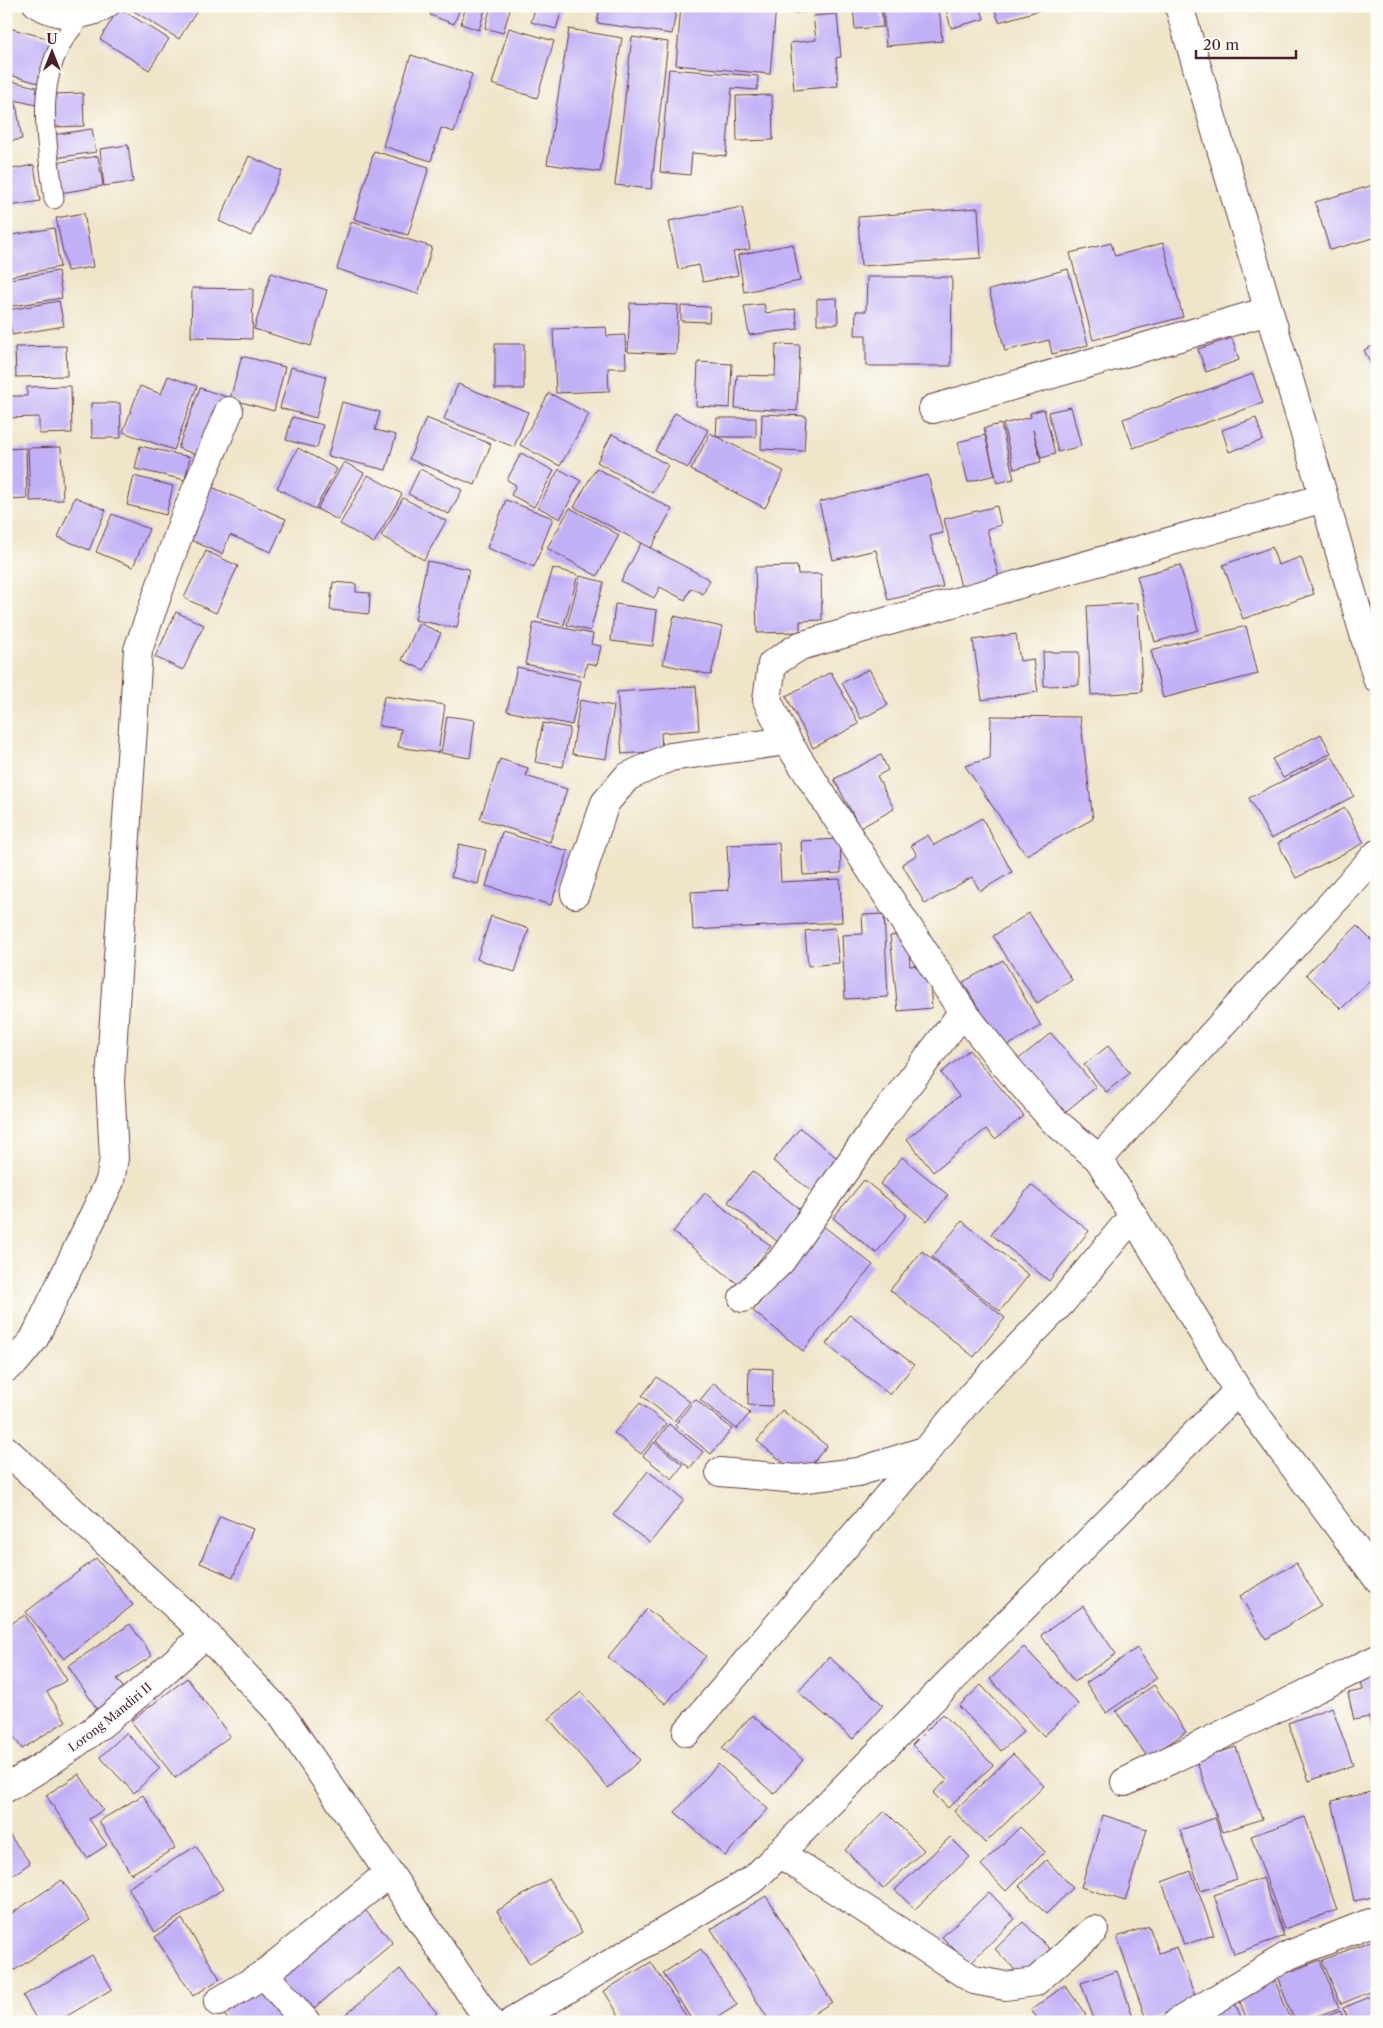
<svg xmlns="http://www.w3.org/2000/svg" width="1383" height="2028" font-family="'Libre Caslon Text',serif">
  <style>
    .building { fill: #c2b0f7 }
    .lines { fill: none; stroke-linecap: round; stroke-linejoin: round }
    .lane-casing { stroke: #633d43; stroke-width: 21 }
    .street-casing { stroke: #633d43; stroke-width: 30 }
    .lane { stroke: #fff; stroke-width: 19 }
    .street { stroke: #fff; stroke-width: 28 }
    .labels { text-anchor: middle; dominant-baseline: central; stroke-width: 5; stroke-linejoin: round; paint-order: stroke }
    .street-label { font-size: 12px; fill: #4a1f2b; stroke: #fdfcf7 }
  </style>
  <rect width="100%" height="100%" fill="#fdfcf7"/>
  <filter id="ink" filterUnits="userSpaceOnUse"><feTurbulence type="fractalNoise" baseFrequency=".02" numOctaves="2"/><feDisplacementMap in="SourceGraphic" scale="10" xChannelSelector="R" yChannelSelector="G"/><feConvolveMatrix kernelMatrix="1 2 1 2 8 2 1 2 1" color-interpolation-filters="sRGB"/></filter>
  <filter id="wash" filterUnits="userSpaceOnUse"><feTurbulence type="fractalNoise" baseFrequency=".0096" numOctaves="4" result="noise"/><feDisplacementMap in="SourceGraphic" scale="20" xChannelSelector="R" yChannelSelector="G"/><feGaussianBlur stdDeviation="1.12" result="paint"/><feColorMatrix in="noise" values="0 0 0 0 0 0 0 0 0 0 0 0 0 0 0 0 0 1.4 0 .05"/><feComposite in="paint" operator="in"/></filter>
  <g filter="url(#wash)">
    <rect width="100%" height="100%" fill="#efe5c9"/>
    <g id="blocks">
      <!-- building -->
      <g class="building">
        <polygon points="134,6 200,6 179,39 132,10"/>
        <polygon points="433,6 461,6 454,24 430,15"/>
        <polygon points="466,6 486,6 479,30 461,24"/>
        <polygon points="491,6 511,6 503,33 485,28"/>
        <polygon points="536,6 563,6 556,29 531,22"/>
        <polygon points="600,6 677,6 672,34 597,23"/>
        <polygon points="681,6 776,6 770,74 676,65"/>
        <polygon points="792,6 848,6 849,9 792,13"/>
        <polygon points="853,6 881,6 883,27 855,29"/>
        <polygon points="883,6 939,6 942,41 886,46"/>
        <polygon points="945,6 980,6 984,19 951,28"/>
        <polygon points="994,6 1051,6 1051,7 999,22"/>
        <polygon points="119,8 169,39 149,70 100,39"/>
        <polygon points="837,14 841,57 836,58 838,86 794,90 790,43 816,40 813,16"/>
        <polygon points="9,28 54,40 42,84 6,74 6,39"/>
        <polygon points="509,28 554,41 537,98 492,84"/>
        <polygon points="569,29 622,38 600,172 547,164"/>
        <polygon points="632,37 668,42 651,189 615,185"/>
        <polygon points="411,55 472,74 454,132 441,128 431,161 383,146"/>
        <polygon points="669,69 758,76 757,90 732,88 726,156 692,153 690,175 660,172"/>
        <polygon points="7,80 40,88 36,105 6,98"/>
        <polygon points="83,93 84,126 53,127 51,94"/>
        <polygon points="772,95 773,140 737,141 736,96"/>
        <polygon points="16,103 22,139 6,142 6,105"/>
        <polygon points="92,129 96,152 55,158 52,135"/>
        <polygon points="128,145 133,182 104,186 100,149"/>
        <polygon points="374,151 429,167 408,235 354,219"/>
        <polygon points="98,156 103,186 60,193 55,163"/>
        <polygon points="249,156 282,171 251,236 219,221"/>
        <polygon points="34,165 40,201 9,206 6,170"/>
        <polygon points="1377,184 1377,237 1330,250 1315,202"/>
        <polygon points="742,207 750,249 733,252 738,275 703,282 699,265 678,269 669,221"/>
        <polygon points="978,208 981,258 861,266 858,217"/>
        <polygon points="84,213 93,267 67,271 56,218"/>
        <polygon points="351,222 432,247 418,294 337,269"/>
        <polygon points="54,228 60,267 6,277 6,236"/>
        <polygon points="1111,243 1115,256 1163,243 1183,317 1093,340 1070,253"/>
        <polygon points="793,244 800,281 744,292 738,255"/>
        <polygon points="1068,269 1088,345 1052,354 1049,340 1005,351 989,290"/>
        <polygon points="58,271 62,298 7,307 6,280"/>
        <polygon points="271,273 327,290 311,346 254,329"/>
        <polygon points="867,277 952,277 951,366 866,366 866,335 855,335 856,311 866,311"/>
        <polygon points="192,288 253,289 252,339 191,337"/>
        <polygon points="837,298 838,324 817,324 817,299"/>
        <polygon points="59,301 64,326 12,335 8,310"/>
        <polygon points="630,303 678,305 676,354 628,352"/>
        <polygon points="764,304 766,313 795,309 798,329 749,335 744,306"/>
        <polygon points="681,306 710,307 709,322 681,321"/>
        <polygon points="606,327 607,336 625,335 626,368 608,368 609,391 556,393 553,329"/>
        <polygon points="1232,338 1239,360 1206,372 1198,349"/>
        <rect x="495" y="344" width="29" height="45"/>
        <polygon points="776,344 800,345 797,411 735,408 737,375 775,376"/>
        <polygon points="1377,344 1377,376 1364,350"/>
        <polygon points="66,346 67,376 16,377 15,347"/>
        <polygon points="242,356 285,367 274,411 230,399"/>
        <polygon points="698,362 732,364 730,408 696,406"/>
        <polygon points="291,367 326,376 316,418 280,408"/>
        <polygon points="1253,374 1263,403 1133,448 1123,419"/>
        <polygon points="168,376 197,386 174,450 123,432 140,386 161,394"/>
        <polygon points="458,384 528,412 514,447 444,419"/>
        <polygon points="71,386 72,433 39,434 39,417 6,418 6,396 27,396 27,387"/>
        <polygon points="200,388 227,397 205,458 178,448"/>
        <polygon points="549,393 589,414 560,466 520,445"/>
        <polygon points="342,402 380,412 375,430 396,435 386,470 328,456"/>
        <polygon points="91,403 120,403 121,438 92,438"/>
        <polygon points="1071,407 1081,446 1058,452 1048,412"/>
        <polygon points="1044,409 1055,454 1041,458 1033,430 1041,462 1014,469 1003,424 1031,417 1030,413"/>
        <polygon points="675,413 708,430 688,468 655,451"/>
        <polygon points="762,414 806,416 804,451 761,449"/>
        <polygon points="292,417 323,425 317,448 286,440"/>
        <polygon points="426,418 491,444 475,485 409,459"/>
        <polygon points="717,418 756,418 756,437 716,437"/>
        <polygon points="1256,418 1263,440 1229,452 1222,430"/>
        <polygon points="1001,424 1014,479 997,483 984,428"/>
        <polygon points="710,433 784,471 765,508 691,470"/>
        <polygon points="612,434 668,465 652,493 597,462"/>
        <polygon points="985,435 995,475 968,482 958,442"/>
        <polygon points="140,446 190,457 185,480 135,469"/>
        <polygon points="61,447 63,500 30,501 28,448"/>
        <polygon points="26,448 27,499 6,500 6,449"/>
        <polygon points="298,448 337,469 315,509 277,488"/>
        <polygon points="521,453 554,471 534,507 511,495 516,485 507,480"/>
        <polygon points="344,462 364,473 338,520 317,509"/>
        <polygon points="596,468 672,509 651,548 574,507"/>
        <polygon points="420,469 462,490 449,514 408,494"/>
        <polygon points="559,469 581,481 560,519 538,507"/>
        <polygon points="368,475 402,494 374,543 340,524"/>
        <polygon points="928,475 943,533 930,536 943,587 888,600 876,550 833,560 819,502"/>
        <polygon points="134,476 173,486 166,515 127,505"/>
        <polygon points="207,485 286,519 271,552 230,535 222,554 184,537"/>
        <polygon points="75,497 106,510 89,550 58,537"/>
        <polygon points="403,498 446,521 424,560 381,536"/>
        <polygon points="506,500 553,518 534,567 487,548"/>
        <polygon points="997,506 1001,525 987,529 999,578 961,587 944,519"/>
        <polygon points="570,508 619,535 597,576 547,548"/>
        <polygon points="112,514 149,529 133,567 96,552"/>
        <polygon points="641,543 710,580 703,594 691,588 685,600 660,587 654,598 621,581"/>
        <polygon points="1272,547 1278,565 1301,557 1314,594 1243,619 1223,565"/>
        <polygon points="206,551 238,566 216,613 184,598"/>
        <polygon points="427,561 469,569 457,628 415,620"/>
        <polygon points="1180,565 1198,630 1155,642 1137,576"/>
        <polygon points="797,566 798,574 821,574 822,620 800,621 800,632 757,633 755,567"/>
        <polygon points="553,568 578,575 564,625 538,618"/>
        <polygon points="580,576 604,582 590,631 567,625"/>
        <polygon points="333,582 356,584 356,592 370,593 369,614 330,610"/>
        <polygon points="1138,603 1142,692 1091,695 1087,606"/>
        <polygon points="615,604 657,610 653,646 611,641"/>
        <polygon points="176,612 204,625 183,670 155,657"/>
        <polygon points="674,616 722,627 711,675 663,664"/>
        <polygon points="534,622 593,634 591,644 601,646 597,665 587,663 584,676 525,664"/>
        <polygon points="419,623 441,633 424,670 402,660"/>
        <polygon points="1246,626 1258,674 1163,698 1151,650"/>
        <polygon points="1016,634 1020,661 1033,659 1038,692 982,700 973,640"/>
        <polygon points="1043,652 1079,652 1079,685 1044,686"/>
        <polygon points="517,667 581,681 572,725 507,711"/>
        <polygon points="869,669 888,705 861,719 842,683"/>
        <polygon points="831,672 859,724 813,748 786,696"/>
        <polygon points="696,686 699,730 661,733 662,751 622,754 617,692"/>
        <polygon points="384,696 445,705 438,753 398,747 401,729 379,726"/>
        <polygon points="580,700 614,706 606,759 572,754"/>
        <polygon points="447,716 475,720 470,758 441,753"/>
        <polygon points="991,716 1080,717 1093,819 1026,855 965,766 990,758"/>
        <polygon points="543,723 570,728 563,767 535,762"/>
        <polygon points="1321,734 1331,753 1283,778 1272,759"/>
        <polygon points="881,755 888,770 877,776 894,809 860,828 834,779"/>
        <polygon points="1332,756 1354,796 1271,839 1249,798"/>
        <polygon points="500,759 528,768 526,776 567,789 550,842 480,819"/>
        <polygon points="1345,808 1364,843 1296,878 1278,843"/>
        <polygon points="982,818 1012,872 980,891 972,877 925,904 902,864 917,855 911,845 928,835 934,845"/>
        <polygon points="502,832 568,851 551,905 486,886"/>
        <polygon points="840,839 841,873 803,875 801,841"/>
        <polygon points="779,843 781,882 840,879 842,922 693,930 691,892 729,890 727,845"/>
        <polygon points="459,844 486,850 478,884 451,877"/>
        <polygon points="1029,913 1072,980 1037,1003 993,936"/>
        <polygon points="884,914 888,997 845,999 842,935 863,934 862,915"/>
        <polygon points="491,916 529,929 515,972 477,959"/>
        <polygon points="1357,926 1377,946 1377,974 1341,1009 1306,974"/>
        <polygon points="835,928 839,963 808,966 805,931"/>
        <polygon points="908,934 910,966 928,964 932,1008 898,1011 890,936"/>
        <polygon points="1003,960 1041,1026 1002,1049 963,982"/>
        <polygon points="1051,1033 1096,1087 1060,1116 1015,1062"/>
        <polygon points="1108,1046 1130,1073 1106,1092 1084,1065"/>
        <polygon points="969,1050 1024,1116 995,1139 986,1129 933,1172 907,1139 959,1096 941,1073"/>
        <polygon points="800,1128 841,1161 815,1194 773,1161"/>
        <polygon points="902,1157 948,1195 927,1221 880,1184"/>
        <polygon points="752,1171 803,1212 778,1242 728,1202"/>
        <polygon points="864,1180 907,1215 876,1253 833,1218"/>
        <polygon points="1031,1185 1089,1231 1049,1281 991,1234"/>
        <polygon points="705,1193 771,1246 739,1285 673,1232"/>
        <polygon points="962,1221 1029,1275 1000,1311 932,1257"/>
        <polygon points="822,1225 873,1265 803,1351 753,1311"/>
        <polygon points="922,1251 1005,1318 974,1357 890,1290"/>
        <polygon points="850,1314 914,1365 890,1395 826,1344"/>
        <polygon points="749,1368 773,1369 772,1406 748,1405"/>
        <polygon points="657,1377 690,1402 674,1421 642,1396"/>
        <polygon points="714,1383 750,1413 737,1429 700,1400"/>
        <polygon points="695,1399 732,1429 711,1454 675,1425"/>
        <polygon points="640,1403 666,1424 641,1454 614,1433"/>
        <polygon points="782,1410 827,1446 801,1477 757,1441"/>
        <polygon points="669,1424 703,1452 690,1468 656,1441"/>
        <polygon points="654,1442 683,1465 672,1479 643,1456"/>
        <polygon points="648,1471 684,1500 650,1543 613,1515"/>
        <polygon points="220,1516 253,1529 233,1577 200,1563"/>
        <polygon points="96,1558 133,1605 64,1659 26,1612"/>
        <polygon points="1296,1563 1321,1605 1266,1639 1240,1596"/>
        <polygon points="1083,1606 1116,1654 1074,1682 1041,1635"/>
        <polygon points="647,1609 706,1656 666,1704 608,1657"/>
        <polygon points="25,1615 67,1680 47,1692 66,1721 22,1749 6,1725 6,1627"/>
        <polygon points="130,1624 152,1656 117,1679 127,1693 99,1712 68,1666"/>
        <polygon points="1024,1647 1078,1704 1044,1736 990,1679"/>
        <polygon points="1137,1648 1157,1678 1106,1713 1086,1683"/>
        <polygon points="829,1657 883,1705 853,1739 798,1692"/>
        <polygon points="1377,1674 1377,1732 1373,1733 1369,1717 1354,1720 1348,1693 1363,1690 1360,1678"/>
        <polygon points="187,1678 230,1736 175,1778 131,1721"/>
        <polygon points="981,1685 1024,1731 1001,1751 959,1706"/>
        <polygon points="1154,1685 1186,1732 1148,1758 1116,1711"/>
        <polygon points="581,1692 640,1760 608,1788 549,1719"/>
        <polygon points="1332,1707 1353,1765 1309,1781 1288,1723"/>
        <polygon points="943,1714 993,1765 948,1808 933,1793 947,1780 912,1745"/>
        <polygon points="752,1715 803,1760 774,1794 722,1748"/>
        <polygon points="126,1733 160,1768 134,1793 100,1757"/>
        <polygon points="1236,1747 1262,1819 1222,1832 1196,1760"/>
        <polygon points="1013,1754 1044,1786 985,1843 954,1811"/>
        <polygon points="718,1764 768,1809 725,1856 675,1812"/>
        <polygon points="79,1774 103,1810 89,1819 107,1845 87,1858 46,1795"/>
        <polygon points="1375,1791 1377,1896 1354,1901 1332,1801"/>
        <polygon points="143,1795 175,1848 131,1874 99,1821"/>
        <polygon points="885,1811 924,1850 883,1889 845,1850"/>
        <polygon points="1103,1815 1147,1829 1125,1901 1081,1887"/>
        <polygon points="1305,1817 1337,1910 1284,1929 1251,1836"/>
        <polygon points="1215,1818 1237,1879 1201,1891 1180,1830"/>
        <polygon points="1020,1827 1045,1852 1006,1891 981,1865"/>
        <polygon points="6,1830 30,1863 6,1880"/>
        <polygon points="950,1837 970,1857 915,1909 895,1890"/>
        <polygon points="196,1846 223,1889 155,1932 128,1888"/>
        <polygon points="1046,1860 1073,1888 1046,1914 1019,1886"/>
        <polygon points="1191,1871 1214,1935 1184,1945 1162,1882"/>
        <polygon points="1263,1878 1284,1936 1234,1954 1214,1895"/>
        <polygon points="549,1879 582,1932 530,1964 497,1911"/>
        <polygon points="62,1880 90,1920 12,1972 6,1963 6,1917"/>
        <polygon points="989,1892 1015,1919 969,1964 942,1937"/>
        <polygon points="766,1896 832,2002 801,2022 770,2022 711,1929"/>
        <polygon points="360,1904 393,1943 306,2015 273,1976"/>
        <polygon points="182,1919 220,1979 193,1996 155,1937"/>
        <polygon points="1023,1922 1050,1949 1021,1976 995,1949"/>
        <polygon points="1149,1926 1159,1953 1177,1947 1198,2005 1147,2022 1117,1937"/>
        <polygon points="1373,1940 1377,1950 1377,1989 1341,2004 1322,1960"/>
        <polygon points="701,1949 737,2005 710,2022 693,2022 663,1973"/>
        <polygon points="92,1955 112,1989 57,2022 38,2022 23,1996"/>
        <polygon points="1320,1960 1339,2008 1305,2022 1295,2022 1277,1977"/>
        <polygon points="651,1962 690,2022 623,2022 604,1991"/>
        <polygon points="400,1969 437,2013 426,2022 343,2022 340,2019"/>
        <polygon points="1117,1971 1135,2022 1095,2022 1081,1983"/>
        <polygon points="1275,1981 1292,2022 1248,2022 1238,1997"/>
        <polygon points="255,1984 284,2017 279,2022 230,2022 222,2012"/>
        <polygon points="1065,1985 1086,2015 1076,2022 1040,2022 1031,2010"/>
        <polygon points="1377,1994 1377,2022 1349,2022 1343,2008"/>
        <polygon points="1235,2003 1243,2022 1193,2022"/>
        <polygon points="1340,2011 1345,2022 1315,2022"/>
      </g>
    </g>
  </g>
  <g filter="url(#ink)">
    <use href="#blocks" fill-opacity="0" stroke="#633d43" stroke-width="1"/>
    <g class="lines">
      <defs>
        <g id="lane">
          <path d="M33,6C56,22 89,23 111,6"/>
          <path d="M54,199C48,148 35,92 61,44C65,36 73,27 79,19"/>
        </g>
        <g id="street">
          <polyline points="1179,6 1377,678"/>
          <polyline points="933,409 1268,311"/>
          <polyline points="1377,854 1099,1159 1238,1391 1377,1578"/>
          <polyline points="575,894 605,803 627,777 670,757 787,741"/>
          <polyline points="1099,1159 1053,1120 1001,1060 963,1012 787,741 767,700 772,664 800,646 1324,498"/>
          <polyline points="743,1298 781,1261 879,1122 963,1012"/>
          <polyline points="6,1368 16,1361 34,1339 110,1181 114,1158 110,1081 138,650 184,519 229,411"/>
          <polyline points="6,1450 206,1634 281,1714 490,2022"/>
          <polyline points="720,1472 797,1479 858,1472 927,1450 974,1393 1062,1302 1133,1216"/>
          <polyline points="687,1732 927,1450"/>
          <polyline points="1125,1782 1377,1659"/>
          <path id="s1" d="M6,1788C80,1748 144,1690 206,1634"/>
          <polyline points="779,1853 974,1980 1005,1986 1035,1982 1094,1930"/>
          <polyline points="264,1974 306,2022"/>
          <polyline points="218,2002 264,1974 389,1873"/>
          <polyline points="512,2022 755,1878 1238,1391"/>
          <polyline points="1178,2022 1289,1955 1377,1920"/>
        </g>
      </defs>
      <!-- lane casing -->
      <use href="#lane" class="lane-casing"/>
      <!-- street casing -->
      <use href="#street" class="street-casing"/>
      <!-- lane -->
      <use href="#lane" class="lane"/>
      <!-- street -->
      <use href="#street" class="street"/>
    </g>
  </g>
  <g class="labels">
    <!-- street labels -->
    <g class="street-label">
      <text stroke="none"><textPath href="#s1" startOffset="126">Lorong Mandiri II</textPath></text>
    </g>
  </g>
  <!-- margin -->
  <rect width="1383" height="2028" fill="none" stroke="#fdfcf7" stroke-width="25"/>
  <!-- north arrow -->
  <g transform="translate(52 52)" stroke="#fdfcf7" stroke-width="4" paint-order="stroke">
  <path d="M0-4L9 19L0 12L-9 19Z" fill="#4a1f2b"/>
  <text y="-8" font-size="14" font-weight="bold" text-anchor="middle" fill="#4a1f2b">U</text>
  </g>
  <!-- scale -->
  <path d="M1196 50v8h100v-8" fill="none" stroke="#4a1f2b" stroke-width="2.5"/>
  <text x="1203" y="50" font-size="15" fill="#4a1f2b" stroke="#fdfcf7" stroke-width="4" paint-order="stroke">20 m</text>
</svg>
